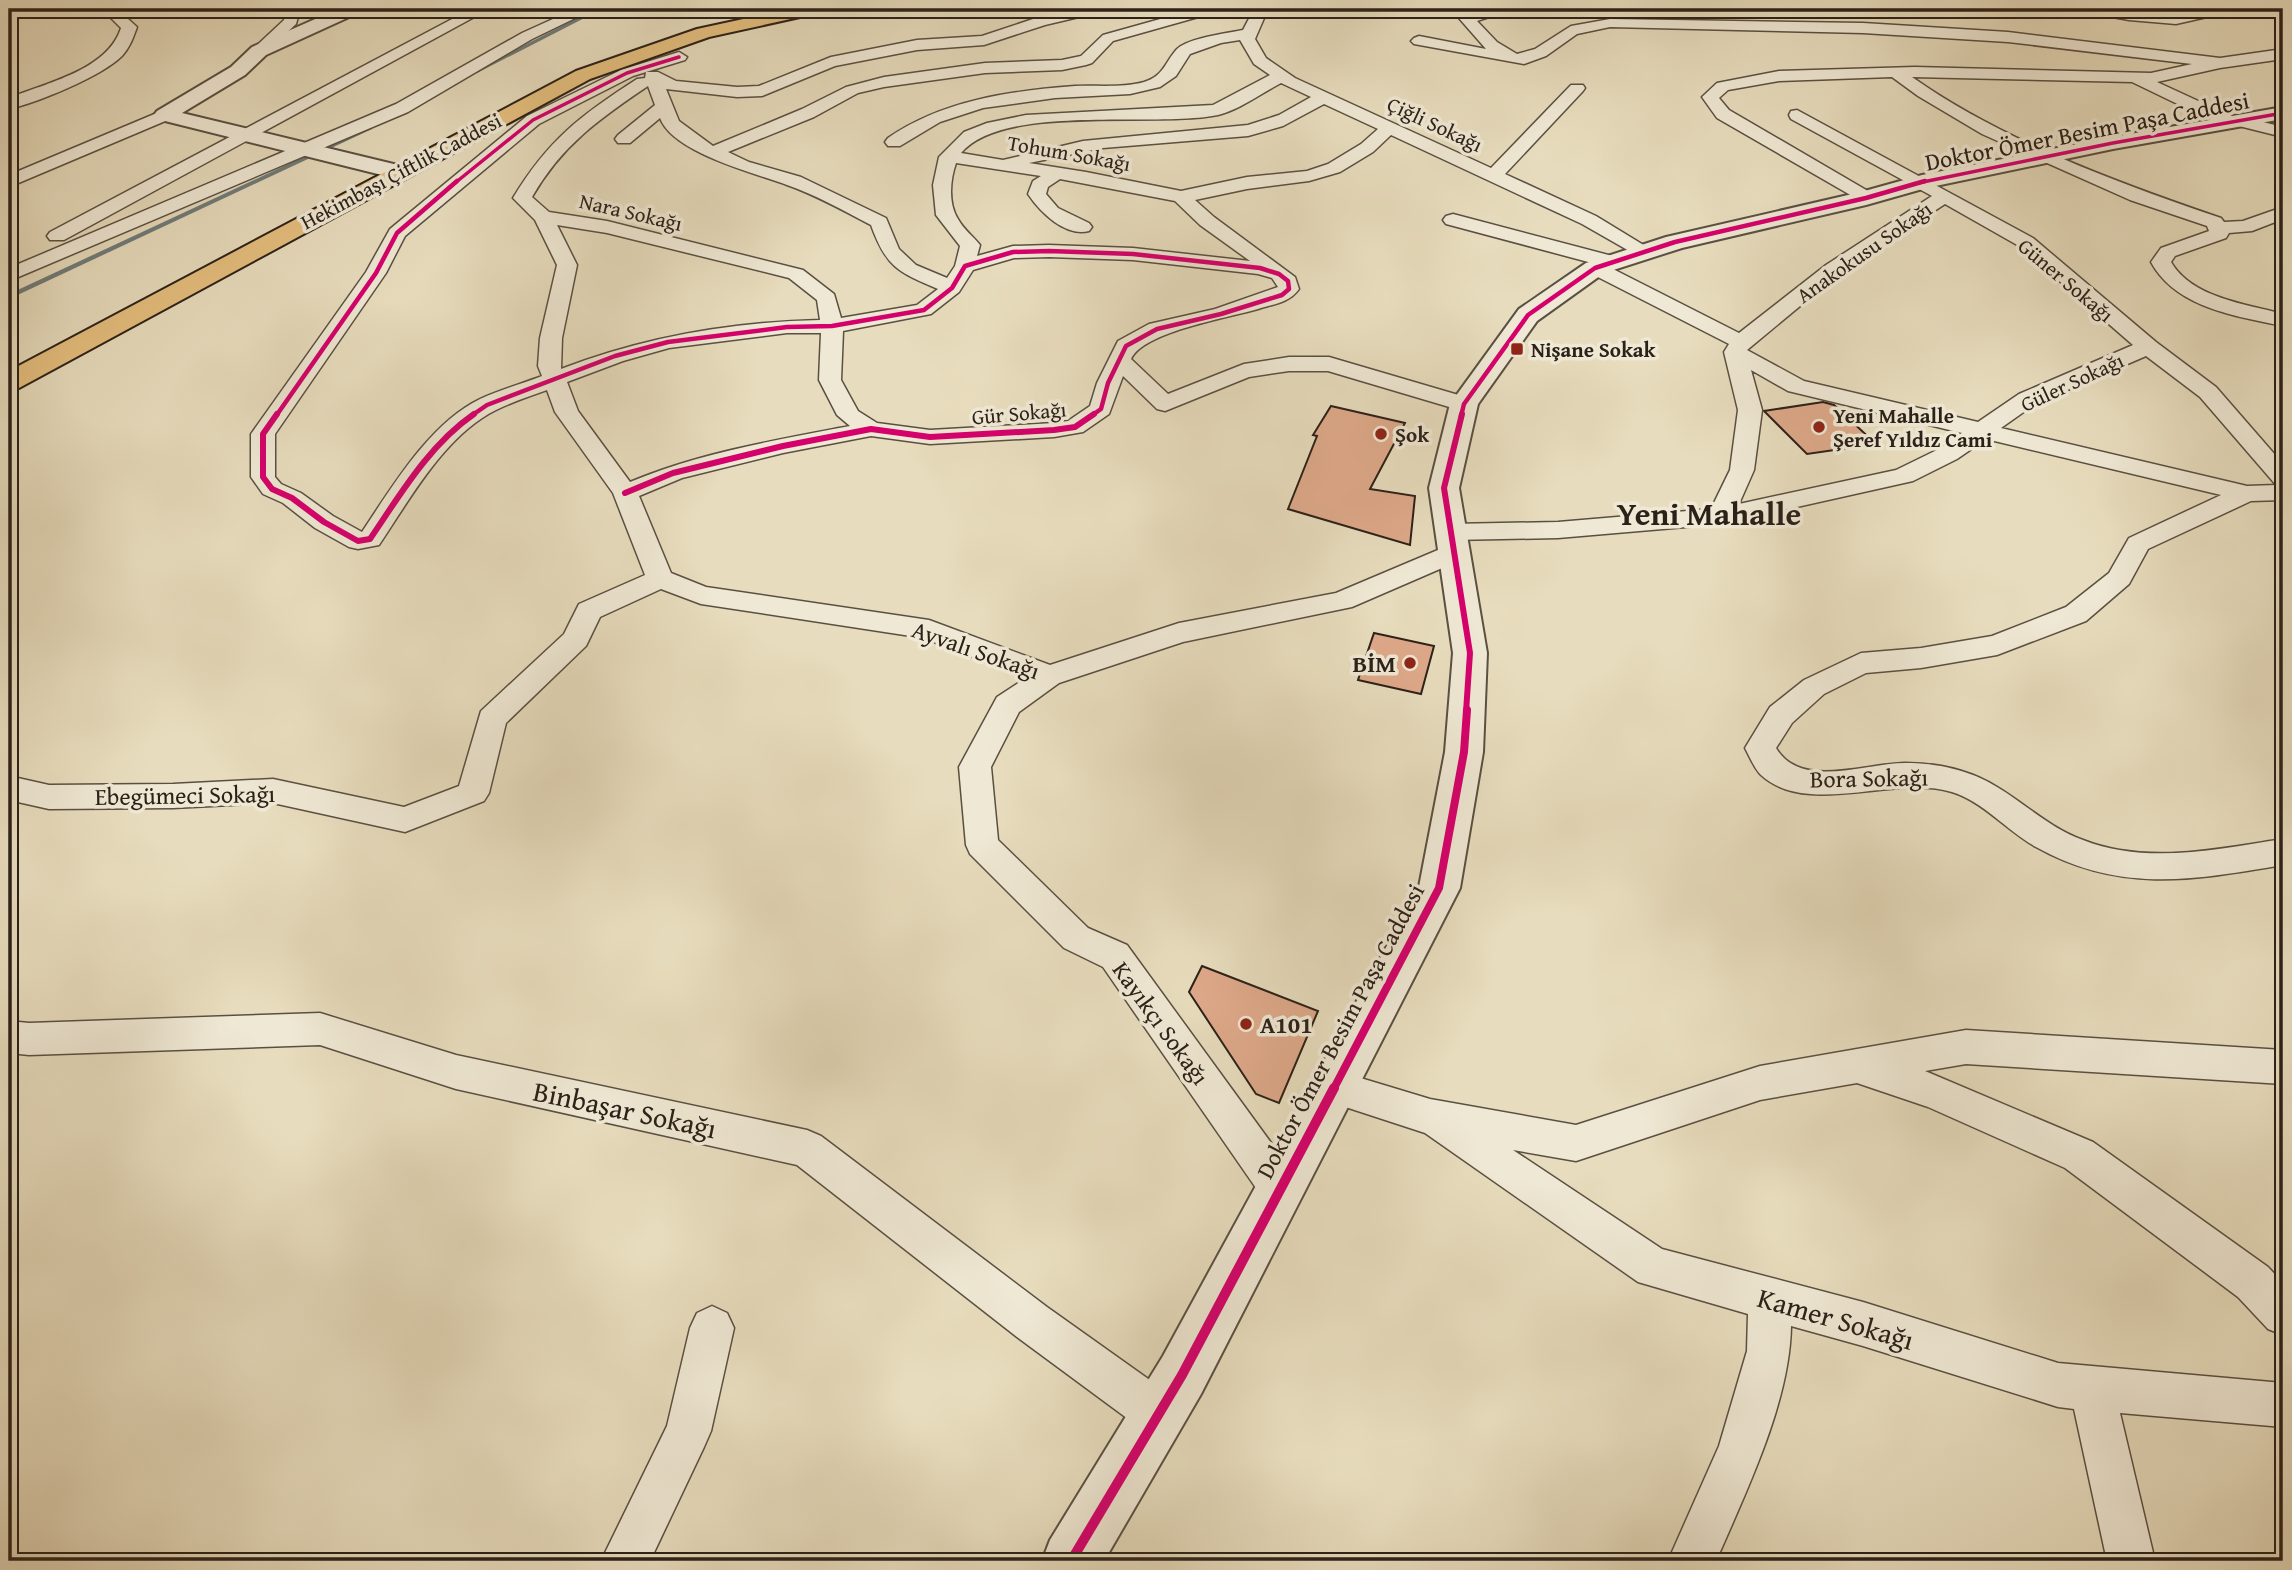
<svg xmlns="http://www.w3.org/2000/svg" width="2292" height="1570" font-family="'Gentium Book Plus',serif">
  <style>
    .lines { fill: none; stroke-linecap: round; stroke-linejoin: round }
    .stream { fill: #6f7c7b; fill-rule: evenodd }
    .building { fill: #dea98a; stroke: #2b2119; stroke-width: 2 }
    .minor-casing { stroke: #5a5042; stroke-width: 3 }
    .tertiary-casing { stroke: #5a5042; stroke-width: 4 }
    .primary-casing { stroke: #2b2119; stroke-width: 4 }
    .minor { fill: #efe8d4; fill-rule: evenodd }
    .tertiary { fill: #efe8d4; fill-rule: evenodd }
    .primary { fill: #e4be7e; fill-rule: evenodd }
    .cycleway-far4-casing { stroke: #efe8d4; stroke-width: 6 }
    .cycleway-far3-casing { stroke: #efe8d4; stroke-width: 7 }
    .cycleway-far2-casing { stroke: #efe8d4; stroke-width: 10 }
    .cycleway-far1-casing { stroke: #efe8d4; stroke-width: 12 }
    .cycleway-casing { stroke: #efe8d4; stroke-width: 14 }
    .cycleway-far4 { stroke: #d6006c; stroke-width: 3.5 }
    .cycleway-far3 { stroke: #d6006c; stroke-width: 4.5 }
    .cycleway-far2 { stroke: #d6006c; stroke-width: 6 }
    .cycleway-far1 { stroke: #d6006c; stroke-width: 8 }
    .cycleway { stroke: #d6006c; stroke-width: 10 }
    .poi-dot { fill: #8f2418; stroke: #efe8d4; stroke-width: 2.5 }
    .labels { text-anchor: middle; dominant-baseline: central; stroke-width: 7; stroke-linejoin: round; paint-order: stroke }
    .far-street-label { font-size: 21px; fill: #2b2119; stroke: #efe8d4 }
    .far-poi-label { font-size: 21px; font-weight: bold; fill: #2b2119; stroke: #efe8d4; text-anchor: start }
    .street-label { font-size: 24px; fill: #2b2119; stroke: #efe8d4 }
    .poi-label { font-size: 24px; font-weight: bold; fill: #2b2119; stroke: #efe8d4; text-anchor: end }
    .near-street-label { font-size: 28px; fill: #2b2119; stroke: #efe8d4 }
    .district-label { font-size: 32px; font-weight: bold; fill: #2b2119; stroke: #efe8d4 }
  </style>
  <rect width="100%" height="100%" fill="#e7dcbd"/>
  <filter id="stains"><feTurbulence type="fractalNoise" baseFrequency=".00286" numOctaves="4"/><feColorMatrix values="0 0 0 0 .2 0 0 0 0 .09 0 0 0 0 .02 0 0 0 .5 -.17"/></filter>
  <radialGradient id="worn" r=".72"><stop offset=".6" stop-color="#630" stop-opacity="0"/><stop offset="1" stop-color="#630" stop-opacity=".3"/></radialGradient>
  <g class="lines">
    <!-- stream -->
    <g class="stream">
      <polygon points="595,9 602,9 477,73 472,72"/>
      <polygon points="370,126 372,127 372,129 9,299 9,294"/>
    </g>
  </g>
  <!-- building -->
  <g class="building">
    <polygon points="1823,402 1834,405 1876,444 1807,454 1764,411"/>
    <polygon points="1331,406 1405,423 1370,489 1415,496 1410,545 1288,509 1317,436 1313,435"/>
    <polygon points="1374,633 1434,646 1421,694 1358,680"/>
    <polygon points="1202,966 1318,1011 1279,1103 1256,1094 1189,992"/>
  </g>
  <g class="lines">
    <defs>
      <g id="minor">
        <path d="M102,9H117L137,27C133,38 130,47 122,56C102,76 37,103 9,109V98C46,83 108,70 121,28Z"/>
        <polygon points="286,9 300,9 296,24 264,54 254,54 251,51 254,48 284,20"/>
        <polygon points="471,9 489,9 64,240 50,240 47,236 50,232"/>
        <polygon points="575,9 594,9 532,39 408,112 9,281 9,268 396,104 522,33"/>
        <path d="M1076,9H1102L1100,12L1045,25L984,45L917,50L835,66L762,96L737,97L666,89L679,121L713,146L802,109L846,87L884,77L985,63L1062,60L1081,56L1103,35L1196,9H1218L1216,12L1113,41L1092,63L1086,65L1062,70L985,73L884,87L858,93L814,117L728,152L749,162L801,177L886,218L899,249L916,265L947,278L955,266L960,246L936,215L933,185L939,157L964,132L987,123L1026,115L1213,105L1270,75L1254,64L1240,40L1221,43L1190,54L1176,76L1160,87L1130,94L1055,98L983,108L940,122L900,146H888L885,142L888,138C943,100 1010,91 1075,86C1098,85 1122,88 1144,82C1164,76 1165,62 1177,49C1188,38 1228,33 1243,30L1254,9H1268L1255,39L1266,58L1295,78L1491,168L1571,85H1583L1585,88L1583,91L1505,174L1596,216L1655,252L1652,256H1638L1582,224L1391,135L1373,152L1340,172L1309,181L1247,189L1195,200L1214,217L1295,277L1299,289C1290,302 1275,304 1261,308C1230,318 1144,331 1131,359L1168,394L1244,364L1289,357H1329L1472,399L1476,404L1472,409H1456L1328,371H1289L1249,377L1165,411L1157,409L1123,376L1109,414L1083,432L1054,437L930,444L871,436L783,453L682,478L639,496L671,573L706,587L929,620L1050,665L1179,623L1336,593L1445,547L1454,545L1463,547L1467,553L1463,559L1352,607L1183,642L1059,683L1019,712L991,767L998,840L1088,928L1127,945L1293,1173L1299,1187L1293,1201L1279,1206L1265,1201L1103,967L1064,948L970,854L966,845L959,767L997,697L1026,678L924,638L701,604L661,589L600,617L586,646L506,723L489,793L484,801L405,832L273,803L173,808L49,809L9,800V776L49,785L173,784L273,779L404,807L459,786L481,711L564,634L579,604L645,575L613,493L555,412L547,390C530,396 512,402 496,410C445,435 410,499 379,545L358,549L349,547L315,528L283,503L263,494L251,477V434L366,272L390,229L527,116L621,70L679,52L687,57L685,60L633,76L539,124L405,236L386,273L275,434V477L281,484L301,493L333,516L362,532C392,487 430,423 480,399C500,390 521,384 542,376L538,366L540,338L557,265L535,220L513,198C548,140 581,115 637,79L645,78L646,72H658L676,81L737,87L759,86L831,57L917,40L982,36L1036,18ZM1281,83L1311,97L1279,115L1248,125L1083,141L1003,160L961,153C1003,103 1155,128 1218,115C1239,110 1262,93 1281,83ZM648,86L655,105L618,135L615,139L618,143H630L660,118C673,153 755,173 787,185C816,195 844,211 871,225C886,267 898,272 938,289L917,305L841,318L834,294L803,270L607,221L549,212L532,197C562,145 599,119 648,86ZM1324,104L1378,129L1361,144L1328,164L1307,171L1247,177L1181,191L1086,172L1029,163L1103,148L1248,136L1283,126ZM956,163L1041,176L1033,181L1028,194C1040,212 1065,237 1089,231L1092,227L1089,223L1058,208L1046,194L1048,187L1060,179L1175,201L1200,225L1250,261L1133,248L1049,245L1013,246L977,256L980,245C973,236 963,229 958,219C948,203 950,180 956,163ZM557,225L607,233L789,278L817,300L820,320C731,322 644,337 561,369L562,338L577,265ZM1049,257L1133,260L1258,274L1272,278L1278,287L1215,309L1149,324L1118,341L1097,383L1090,406L1068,421L1054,423L930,430L877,423L858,411L841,380L843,331L931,314L959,292L973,270L1014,258ZM787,333H821L819,380L837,415L850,426C776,440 699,453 630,482L578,411L567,382L623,361L669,348Z"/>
        <path d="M1451,9H1466L1470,13L1485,9H1506L1504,12L1477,21L1497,42L1517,54L1535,49L1571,26L1610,19L1863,23L2008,32L2220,58L2283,49V59L2220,68L2157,82L2233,117L2239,116L2283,127V137L2235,125L2223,126L2132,82L1912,77C2001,140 2118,183 2221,218L2224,222L2243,221L2283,207V219L2252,231L2229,233L2226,238L2175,256L2171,262C2192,298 2246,304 2283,314V326C2236,316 2176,308 2151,262L2161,248L2209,231L2207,226L2130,200L1982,134L1918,96L1892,77L1779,81L1728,90L1719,98L1729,110L1873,194L1875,198L1866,204L1717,118L1702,97L1717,83L1779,71L1915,67L2151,73L2192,64L2008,42L1863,33L1610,27L1577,34L1546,56L1524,64L1414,44L1411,41L1414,38L1419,36L1486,49Z"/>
        <path d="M2083,9C2114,9 2146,18 2177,15C2196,14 2212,8 2231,9L2229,12L2176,24L2129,20L2085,12Z"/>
        <polygon points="164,110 172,115 170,119 9,187 9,175"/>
        <path d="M1797,110L2033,238L2156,342L2216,387L2283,464V500L2251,501L2148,549L2129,584L2086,621L1997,655L1921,668L1866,673L1824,694L1792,723L1776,748C1801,790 1866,763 1905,763C1937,763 1970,770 1997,787C2027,805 2050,828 2083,840C2146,865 2218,849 2283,839V865C2194,880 2120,894 2036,847C2007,831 1984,802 1952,792C1894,774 1808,818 1761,775C1754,768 1750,757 1745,748L1770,707L1804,680L1861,653L1921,648L1992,636L2066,607L2109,573L2129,538L2221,495L1986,439L1957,459L1913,481L1721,524L1558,538L1451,540L1442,538L1438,532L1442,526L1451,524L1558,522L1711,509L1730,470L1738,410L1724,352L1729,344L1588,272L1585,268L1592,263L1446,224L1443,220L1446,216L1453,214L1620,258L1623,262L1620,266L1609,267L1739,333L1826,265L1932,196L1791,119L1789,115L1791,111ZM1945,204L2019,246L2133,345L2019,394L1978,422L1804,381L1747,350L1840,273ZM2146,356L2200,397L2276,485L2247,486L2001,428L2035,404ZM1751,370L1788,391L1962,433L1939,449L1896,470L1739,504L1754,470L1762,410Z"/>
        <polygon points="320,1013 456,1055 807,1130 821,1136 1047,1307 1175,1398 1182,1414 1175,1430 1159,1437 1143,1430 1017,1337 797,1165 456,1089 320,1045 29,1055 9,1053 9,1021 29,1023"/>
        <path d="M1966,1030L2283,1050V1084L1966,1064L1925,1071L2093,1142L2268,1267L2283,1283V1335L2268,1329L2238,1297L2065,1168L1928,1107L1857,1083L1760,1100L1576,1161L1513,1150L1662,1249L1863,1302L2058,1363L2283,1383V1427L2120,1413L2155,1561H2107L2074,1409L2058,1407L1863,1346L1791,1326C1790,1402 1746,1492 1716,1561H1668L1719,1446L1747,1351L1748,1314L1638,1282L1425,1133L1321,1099L1315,1087L1321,1075L1334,1070L1430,1099L1576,1125L1760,1066Z"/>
        <polygon points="712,1306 727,1313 734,1328 711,1431 704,1447 650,1561 601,1561 667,1426 690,1328 697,1313"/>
      </g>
      <g id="tertiary">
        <polygon points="338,9 361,9 358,13 266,55 245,75 182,113 406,167 409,172 406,177 398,179 157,119 154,115 157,111 231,67 252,47"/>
        <polygon points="2283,107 2283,119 2113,149 1926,188 1866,205 1682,248 1604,273 1537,321 1478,404 1459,488 1487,653 1483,752 1460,888 1201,1394 1104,1561 1042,1561 1050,1540 1163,1356 1419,887 1445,752 1453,653 1429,488 1450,404 1519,309 1586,263 1666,237 1861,192 1922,175 2113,137"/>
      </g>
      <polygon id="primary" points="789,9 821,9 818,13 709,37 590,79 19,388 9,390 9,371 576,71 697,29"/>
    </defs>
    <!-- minor casing -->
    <use href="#minor" class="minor-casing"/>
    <!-- tertiary casing -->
    <use href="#tertiary" class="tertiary-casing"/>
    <!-- primary casing -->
    <use href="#primary" class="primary-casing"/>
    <!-- minor -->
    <use href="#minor" class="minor"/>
    <!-- tertiary -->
    <use href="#tertiary" class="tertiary"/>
    <!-- primary -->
    <use href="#primary" class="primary"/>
    <defs>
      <g id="cycleway-far4">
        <polyline points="455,183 533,120 627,73 679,57"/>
        <polyline points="1918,183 2113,143 2283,113"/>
      </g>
      <g id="cycleway-far3">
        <polyline points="276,416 376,273 397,233 457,181"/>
        <polyline points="471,416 487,405 615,356 668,342 787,327 832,326 924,310 952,288 965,266 1013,252 1049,251 1133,254 1260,268 1279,274 1288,281 1289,289 1282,295 1221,314 1157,329 1126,346 1108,383 1101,409 1091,416"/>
        <polyline points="1461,416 1464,404 1528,315 1595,268 1675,242 1866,198 1925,181"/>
      </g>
      <g id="cycleway-far2">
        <path d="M277,414L263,434V477L272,489L292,498L324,522L358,541L370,539C400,495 429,445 474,414"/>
        <polyline points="1462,414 1444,488 1470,653 1466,712"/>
        <polyline points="625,493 673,473 783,446 871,429 930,437 1054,430 1075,427 1094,414"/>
      </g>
      <polyline id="cycleway-far1" points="1333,1090 1439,888 1464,752 1467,710"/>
      <polyline id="cycleway" points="1071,1561 1182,1375 1334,1088"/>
    </defs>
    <!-- cycleway-far4 casing -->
    <use href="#cycleway-far4" class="cycleway-far4-casing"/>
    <!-- cycleway-far3 casing -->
    <use href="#cycleway-far3" class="cycleway-far3-casing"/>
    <!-- cycleway-far2 casing -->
    <use href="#cycleway-far2" class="cycleway-far2-casing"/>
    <!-- cycleway-far1 casing -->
    <use href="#cycleway-far1" class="cycleway-far1-casing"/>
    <!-- cycleway casing -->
    <use href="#cycleway" class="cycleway-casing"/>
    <!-- cycleway-far4 -->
    <use href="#cycleway-far4" class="cycleway-far4"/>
    <!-- cycleway-far3 -->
    <use href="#cycleway-far3" class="cycleway-far3"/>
    <!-- cycleway-far2 -->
    <use href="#cycleway-far2" class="cycleway-far2"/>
    <!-- cycleway-far1 -->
    <use href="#cycleway-far1" class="cycleway-far1"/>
    <!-- cycleway -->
    <use href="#cycleway" class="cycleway"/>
  </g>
  <!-- markers -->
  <g class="poi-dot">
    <rect x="1510" y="342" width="14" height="14" rx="3.5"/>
    <circle cx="1819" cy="427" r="7"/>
    <circle cx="1381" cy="434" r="7"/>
    <circle cx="1410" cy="663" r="7"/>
    <circle cx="1246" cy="1024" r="7"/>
  </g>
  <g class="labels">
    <!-- far-street labels -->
    <g class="far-street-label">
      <text transform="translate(1435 124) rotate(25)">Çiğli Sokağı</text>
      <text transform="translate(1069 153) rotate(10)">Tohum Sokağı</text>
      <text transform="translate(401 171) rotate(-28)">Hekimbaşı Çiftlik Caddesi</text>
      <text transform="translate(631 212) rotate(13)">Nara Sokağı</text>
      <text transform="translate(1864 252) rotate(-35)">Anakokusu Sokağı</text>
      <text transform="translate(2066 280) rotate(40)">Güner Sokağı</text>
      <text transform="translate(2072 382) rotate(-25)">Güler Sokağı</text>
      <text transform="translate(1019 413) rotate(-5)">Gür Sokağı</text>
    </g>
    <!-- far-poi labels -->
    <g class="far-poi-label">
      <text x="1531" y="349">Nişane Sokak</text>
      <text x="1833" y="415">Yeni Mahalle<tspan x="1833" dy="24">Şeref Yıldız Cami</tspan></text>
      <text x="1395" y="434">Şok</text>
    </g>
    <!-- street labels -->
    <g class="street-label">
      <text transform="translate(2087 131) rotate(-11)">Doktor Ömer Besim Paşa Caddesi</text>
      <text transform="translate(976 650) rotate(19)">Ayvalı Sokağı</text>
      <text transform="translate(1869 778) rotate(-1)">Bora Sokağı</text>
      <text transform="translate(185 795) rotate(-1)">Ebegümeci Sokağı</text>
      <text transform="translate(1161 1023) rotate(54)">Kayıkçı Sokağı</text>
      <text transform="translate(1340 1031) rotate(-62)">Doktor Ömer Besim Paşa Caddesi</text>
    </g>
    <!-- poi labels -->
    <g class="poi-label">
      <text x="1396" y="663">BİM</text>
      <text x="1260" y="1024" text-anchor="start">A101</text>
    </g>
    <!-- near-street labels -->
    <g class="near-street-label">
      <text transform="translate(625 1109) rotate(12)">Binbaşar Sokağı</text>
      <text transform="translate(1836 1318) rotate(16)">Kamer Sokağı</text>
    </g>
    <!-- district labels -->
    <g class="district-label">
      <text x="1709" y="513">Yeni Mahalle</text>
    </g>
  </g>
  <!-- margin -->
  <rect width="2292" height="1570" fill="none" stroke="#e7dcbd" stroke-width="35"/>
  <rect x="10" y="10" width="2271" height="1549" fill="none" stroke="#2b2119" stroke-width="3.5"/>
  <rect x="18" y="18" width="2257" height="1535" fill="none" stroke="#2b2119" stroke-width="2"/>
  <rect width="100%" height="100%" filter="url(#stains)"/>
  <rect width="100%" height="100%" fill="url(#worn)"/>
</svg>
